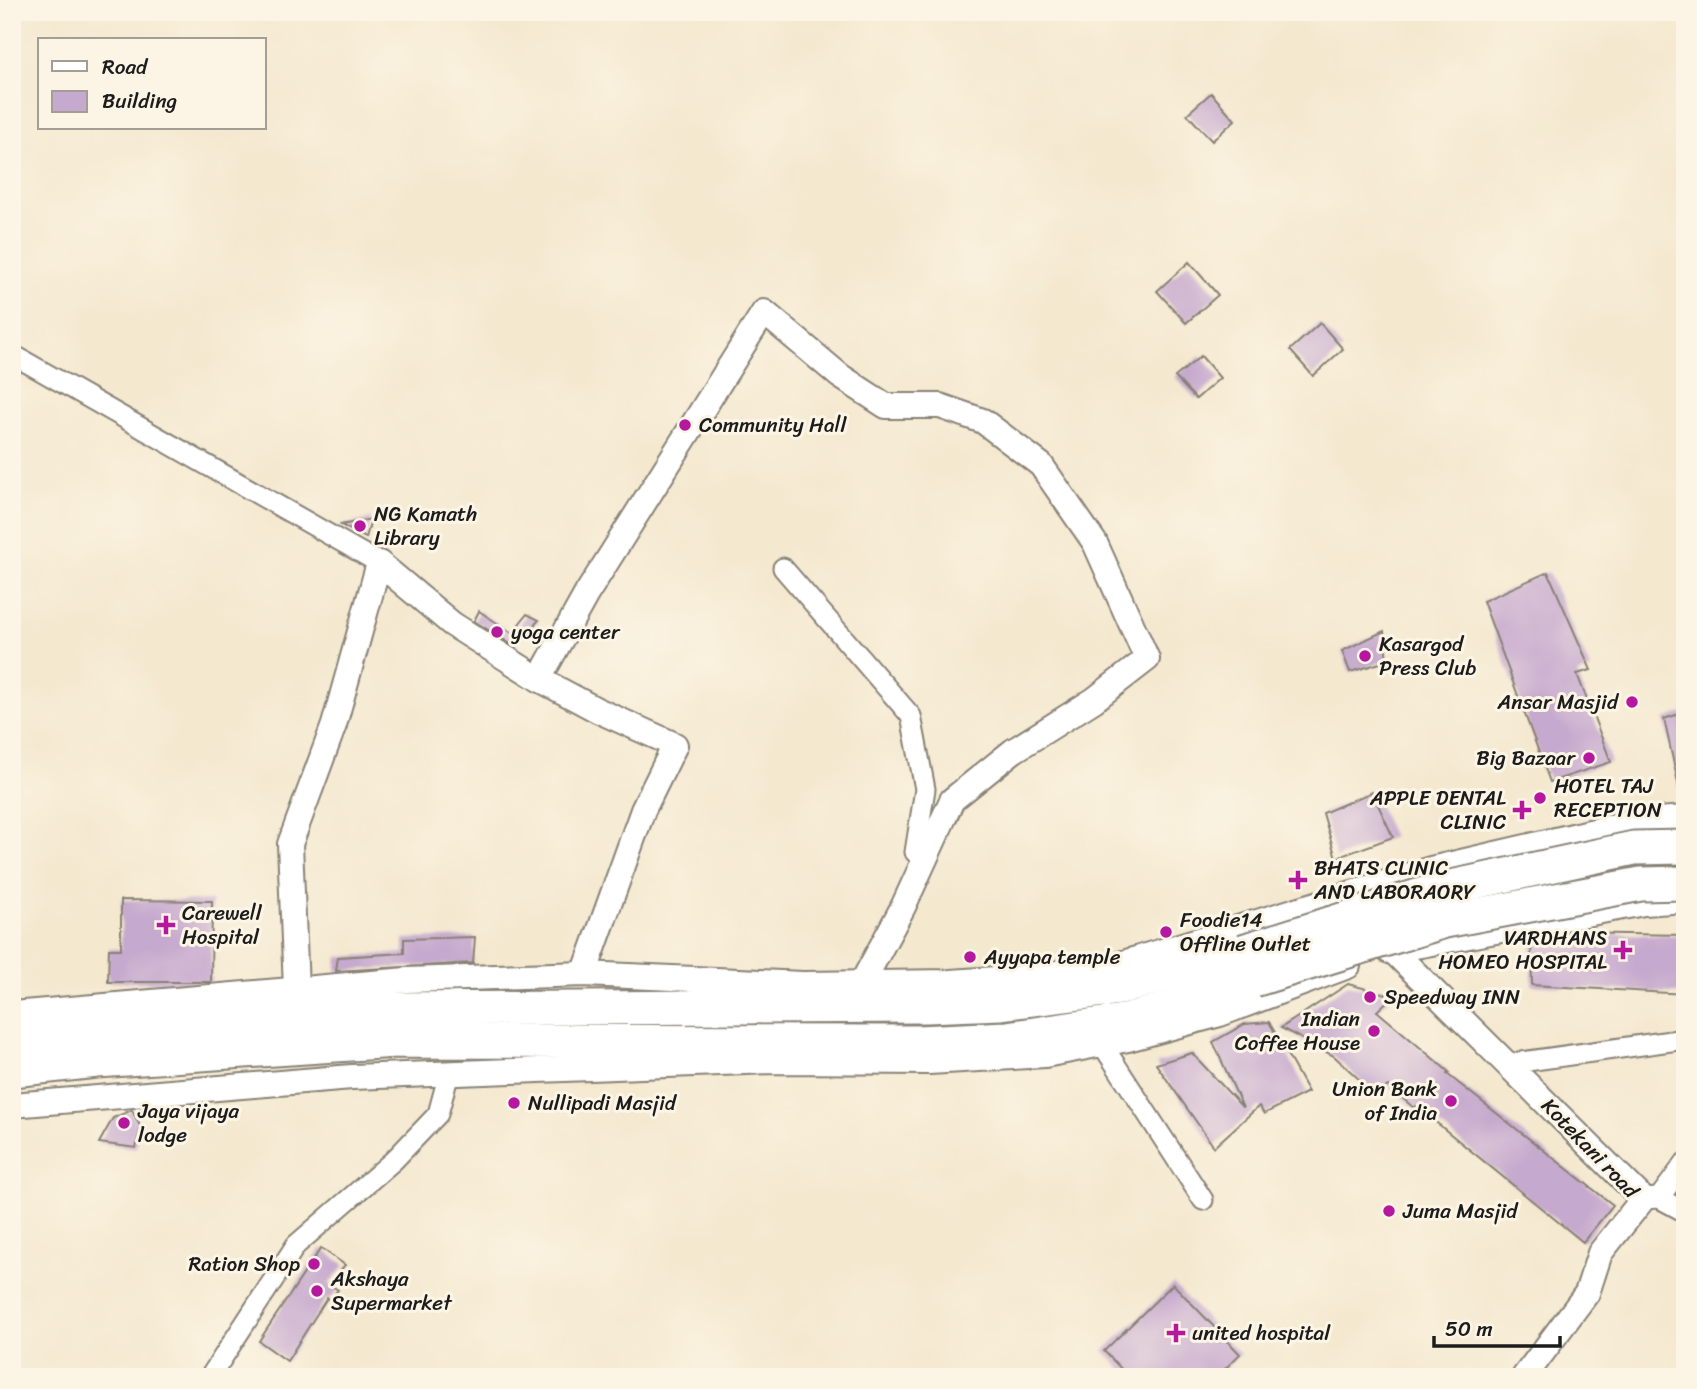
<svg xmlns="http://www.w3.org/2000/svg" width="1697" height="1389" font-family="Sriracha,sans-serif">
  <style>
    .building { fill: #c6a9ce }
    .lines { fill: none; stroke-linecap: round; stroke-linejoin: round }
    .minor-casing { stroke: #888276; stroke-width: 23 }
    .tertiary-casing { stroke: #888276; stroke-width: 28 }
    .trunk-casing { stroke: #888276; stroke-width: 37 }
    .minor { stroke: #fff; stroke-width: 19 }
    .tertiary { stroke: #fff; stroke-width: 24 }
    .trunk { stroke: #fff; stroke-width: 33 }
    .trunk-bridge-casing { stroke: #888276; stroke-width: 37; stroke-linecap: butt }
    .trunk-bridge { stroke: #fff; stroke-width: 33 }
    .poi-dot { fill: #b5179e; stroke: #fcf5e5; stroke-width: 2.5 }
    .labels { text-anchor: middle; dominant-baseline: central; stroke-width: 6; stroke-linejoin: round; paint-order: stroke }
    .poi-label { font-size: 21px; fill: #1c1c1c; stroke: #fcf5e5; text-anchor: start }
    .street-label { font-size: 21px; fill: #1c1c1c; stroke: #fcf5e5 }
  </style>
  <rect width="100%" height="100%" fill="#fcf5e5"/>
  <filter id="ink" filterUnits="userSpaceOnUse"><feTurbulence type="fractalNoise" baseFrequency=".0143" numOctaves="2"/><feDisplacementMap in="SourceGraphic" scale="14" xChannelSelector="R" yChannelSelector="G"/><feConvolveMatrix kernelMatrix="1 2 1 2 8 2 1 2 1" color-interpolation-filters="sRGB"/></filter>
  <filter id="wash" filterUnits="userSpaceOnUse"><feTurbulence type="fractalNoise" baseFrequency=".00686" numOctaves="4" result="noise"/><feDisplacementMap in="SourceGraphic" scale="28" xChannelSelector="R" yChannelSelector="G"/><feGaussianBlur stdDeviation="1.57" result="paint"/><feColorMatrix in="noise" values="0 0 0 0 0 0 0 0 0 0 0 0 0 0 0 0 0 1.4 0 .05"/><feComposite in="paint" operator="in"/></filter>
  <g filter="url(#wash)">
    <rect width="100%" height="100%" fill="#f4e8cf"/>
    <g id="blocks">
      <!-- building -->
      <g class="building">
        <polygon points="1211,93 1235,120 1212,141 1187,114"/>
        <polygon points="1189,262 1218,295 1186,323 1157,291"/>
        <polygon points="1320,323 1343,349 1313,376 1290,350"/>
        <polygon points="1201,356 1220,378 1196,399 1175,377"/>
        <polygon points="371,519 366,538 341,525"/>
        <polygon points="1548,572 1591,670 1577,674 1611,762 1550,782 1483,601"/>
        <polygon points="479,611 512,633 527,614 539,620 514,646 474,621"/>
        <polygon points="1384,631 1387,661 1350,672 1342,651"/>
        <polygon points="1685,712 1685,786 1679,787 1664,719"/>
        <polygon points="1372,792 1393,837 1336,858 1323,813"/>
        <polygon points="121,900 212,901 211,982 108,982 109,949 121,949"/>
        <polygon points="1566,933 1685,935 1685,994 1532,985 1531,939"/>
        <polygon points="475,937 473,963 336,971 338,957 404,953 404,939"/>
        <polygon points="1348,984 1393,996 1377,1011 1449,1072 1447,1074 1613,1205 1583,1242 1416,1106 1414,1108 1388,1086 1376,1095 1334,1056 1281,1028"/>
        <polygon points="1269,1022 1308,1092 1264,1114 1259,1106 1214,1147 1156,1064 1192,1053 1243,1108 1213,1042 1245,1024"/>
        <polygon points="132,1110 141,1128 136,1148 99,1143 113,1118"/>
        <polygon points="321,1248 345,1265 329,1284 338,1290 330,1299 327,1298 287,1361 259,1341"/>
        <polygon points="1173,1284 1240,1354 1217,1377 1129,1377 1104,1351"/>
      </g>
    </g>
  </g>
  <g filter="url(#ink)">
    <use href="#blocks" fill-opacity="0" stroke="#888276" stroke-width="2"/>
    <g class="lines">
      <defs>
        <g id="minor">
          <polyline points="12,366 17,357 379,563"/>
          <polyline points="783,568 911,716 925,789 915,852 923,860"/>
          <polyline points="1102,1044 1203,1200"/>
          <polyline points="1507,1064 1685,1039"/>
          <polyline points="1659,1198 1685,1163"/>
          <polyline points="1643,1199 1659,1198 1685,1212"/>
          <polyline points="210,1377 296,1245 394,1160 438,1114 449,1073"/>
        </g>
        <g id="tertiary">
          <polyline points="1392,950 1643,1199 1600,1253 1587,1293 1524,1377"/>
          <polyline points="1389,951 1644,903 1685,900"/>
          <polyline points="584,974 643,810 675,745 597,710 539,679 587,593 764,312 840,376 886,406 940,406 983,421 1041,465 1095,543 1147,659 1094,700 1013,751 952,800 903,907 862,983"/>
          <polyline points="296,989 290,844 334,725 379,563 452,624 539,679"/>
          <polyline points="12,1014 407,980 584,974 803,984 950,982 1028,977 1117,965 1431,869 1633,822 1685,818"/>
          <polyline points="12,1105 352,1077 774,1061 929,1062 1045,1055 1128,1039 1220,1014 1348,966"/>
        </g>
        <g id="trunk">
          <polyline points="12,1038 105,1028 390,1009 926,1006 1001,1003 1121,988 1243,951"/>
          <polyline points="12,1070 97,1061 396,1041 918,1042 1007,1038 1130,1020 1254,980"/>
        </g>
      </defs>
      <!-- minor casing -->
      <use href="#minor" class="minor-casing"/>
      <!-- tertiary casing -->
      <use href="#tertiary" class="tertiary-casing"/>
      <!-- trunk casing -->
      <use href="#trunk" class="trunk-casing"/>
      <!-- minor -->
      <use href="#minor" class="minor"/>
      <!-- tertiary -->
      <use href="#tertiary" class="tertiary"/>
      <!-- trunk -->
      <use href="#trunk" class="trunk"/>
      <defs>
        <g id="trunk-bridge">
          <polyline points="1243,951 1437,890 1634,848 1685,847"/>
          <polyline points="1254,980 1445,921 1641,884 1685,883"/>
        </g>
      </defs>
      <!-- trunk-bridge casing -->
      <use href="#trunk-bridge" class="trunk-bridge-casing"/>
      <!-- trunk-bridge -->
      <use href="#trunk-bridge" class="trunk-bridge"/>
    </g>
  </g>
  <!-- markers -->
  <g class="poi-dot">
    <circle cx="685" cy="425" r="7"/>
    <circle cx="360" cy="526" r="7"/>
    <circle cx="497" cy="632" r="7"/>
    <circle cx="1365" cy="656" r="7"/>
    <circle cx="1632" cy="702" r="7"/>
    <circle cx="1589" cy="758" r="7"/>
    <circle cx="1540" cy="798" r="7"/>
    <path d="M1518.5 799.5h7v7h7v7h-7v7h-7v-7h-7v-7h7z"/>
    <path d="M1294.5 869.5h7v7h7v7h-7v7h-7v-7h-7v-7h7z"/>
    <path d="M162.5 914.5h7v7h7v7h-7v7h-7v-7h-7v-7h7z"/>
    <circle cx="1166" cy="932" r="7"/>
    <path d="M1619.5 939.5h7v7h7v7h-7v7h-7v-7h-7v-7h7z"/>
    <circle cx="970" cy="957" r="7"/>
    <circle cx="1370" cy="997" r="7"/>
    <circle cx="1374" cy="1031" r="7"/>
    <circle cx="1451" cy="1101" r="7"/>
    <circle cx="514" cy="1103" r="7"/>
    <circle cx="124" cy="1123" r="7"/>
    <circle cx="1389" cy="1211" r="7"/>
    <circle cx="314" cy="1264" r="7"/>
    <circle cx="317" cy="1291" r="7"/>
    <path d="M1172.5 1322.5h7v7h7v7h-7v7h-7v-7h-7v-7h7z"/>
  </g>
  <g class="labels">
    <!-- poi labels -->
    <g class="poi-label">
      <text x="699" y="425">Community Hall</text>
      <text x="374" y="514">NG Kamath<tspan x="374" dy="24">Library</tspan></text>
      <text x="511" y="632">yoga center</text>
      <text x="1379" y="644">Kasargod<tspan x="1379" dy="24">Press Club</tspan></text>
      <text x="1618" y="702" text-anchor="end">Ansar Masjid</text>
      <text x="1575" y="758" text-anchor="end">Big Bazaar</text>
      <text x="1554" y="786">HOTEL TAJ<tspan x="1554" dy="24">RECEPTION</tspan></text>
      <text x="1506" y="798" text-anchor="end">APPLE DENTAL<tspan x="1506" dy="24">CLINIC</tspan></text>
      <text x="1314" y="868">BHATS CLINIC<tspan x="1314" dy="24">AND LABORAORY</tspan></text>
      <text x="182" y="913">Carewell<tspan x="182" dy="24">Hospital</tspan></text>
      <text x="1180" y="920">Foodie14<tspan x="1180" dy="24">Offline Outlet</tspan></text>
      <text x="1607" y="938" text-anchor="end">VARDHANS<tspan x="1607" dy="24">HOMEO HOSPITAL</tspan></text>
      <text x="984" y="957">Ayyapa temple</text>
      <text x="1384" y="997">Speedway INN</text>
      <text x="1360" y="1019" text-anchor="end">Indian<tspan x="1360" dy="24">Coffee House</tspan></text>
      <text x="1437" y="1089" text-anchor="end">Union Bank<tspan x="1437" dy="24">of India</tspan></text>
      <text x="528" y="1103">Nullipadi Masjid</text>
      <text x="138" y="1111">Jaya vijaya<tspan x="138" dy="24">lodge</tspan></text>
      <text x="1403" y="1211">Juma Masjid</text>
      <text x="300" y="1264" text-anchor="end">Ration Shop</text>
      <text x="331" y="1279">Akshaya<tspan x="331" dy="24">Supermarket</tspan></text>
      <text x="1192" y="1333">united hospital</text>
    </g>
    <!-- street labels -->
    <g class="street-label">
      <text transform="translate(1590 1148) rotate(46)">Kotekani road</text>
    </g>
  </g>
  <!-- margin -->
  <rect width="1697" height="1389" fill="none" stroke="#fcf5e5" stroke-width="42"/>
  <!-- legend -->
  <rect x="38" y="38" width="228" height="91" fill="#fcf5e5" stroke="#a29e95" stroke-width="2"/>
  <rect x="52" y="61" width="35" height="10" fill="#ffffff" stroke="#a29e95" stroke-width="2"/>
  <text x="102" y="74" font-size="21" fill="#1c1c1c">Road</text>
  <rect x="52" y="91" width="35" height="21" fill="#c6a9ce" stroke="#a29e95" stroke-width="2"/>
  <text x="102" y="108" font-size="21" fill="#1c1c1c">Building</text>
  <!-- scale -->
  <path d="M1434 1336v10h126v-10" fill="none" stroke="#1c1c1c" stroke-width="3.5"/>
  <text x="1445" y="1336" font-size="21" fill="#1c1c1c" stroke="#fcf5e5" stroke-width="5" paint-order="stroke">50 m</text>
</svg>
